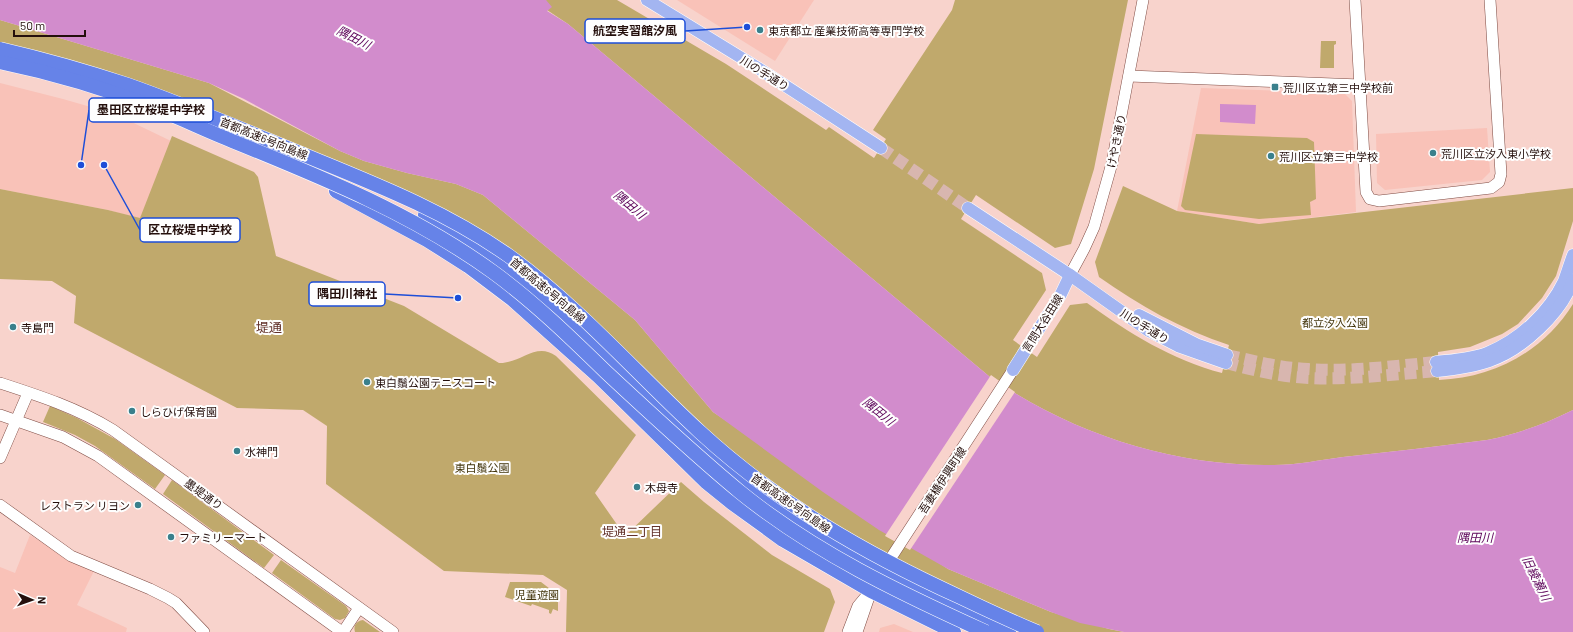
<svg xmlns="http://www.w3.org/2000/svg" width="1573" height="632" font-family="Barlow,'Noto Sans JP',sans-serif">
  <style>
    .built { fill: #f9c2b8 }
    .green { fill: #c0a96c }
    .water { fill: #d28ccc }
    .pier { fill: #f8d3cc }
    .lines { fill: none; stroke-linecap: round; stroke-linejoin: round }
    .primary-tunnel { stroke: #d8b6af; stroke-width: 12; stroke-dasharray: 12 6; stroke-linecap: butt }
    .secondary-casing { stroke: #7f4b43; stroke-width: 12 }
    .primary-casing { stroke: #fff; stroke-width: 13 }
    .highway-casing { stroke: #fff; stroke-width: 15 }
    .secondary { stroke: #fff; stroke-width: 11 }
    .primary { stroke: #a3b5f1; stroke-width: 12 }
    .highway { stroke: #6683e8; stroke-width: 14 }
    .highway-bridge-casing { stroke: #fff; stroke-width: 15; stroke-linecap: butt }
    .highway-bridge { stroke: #6683e8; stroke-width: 14 }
    .poi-dot { fill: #3a808c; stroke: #fefefe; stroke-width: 1.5 }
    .labels { text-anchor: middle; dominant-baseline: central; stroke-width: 4; stroke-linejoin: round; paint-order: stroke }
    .poi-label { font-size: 11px; fill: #240f0c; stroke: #fefefe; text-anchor: start }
    .street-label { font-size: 11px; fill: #240f0c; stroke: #fefefe }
    .park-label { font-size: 11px; fill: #42340b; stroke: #fefefe }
    .water-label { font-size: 12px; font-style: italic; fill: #5b0258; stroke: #fefefe }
    .neighbourhood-label { font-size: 12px; fill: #62312a; stroke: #fefefe }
    .quarter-label { font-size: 13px; fill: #62312a; stroke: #fefefe }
    .leader { fill: none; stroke: #1d4ed8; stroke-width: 1.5 }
    .callout-dot { fill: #1d4ed8; stroke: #fefefe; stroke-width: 1.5 }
    .callout { fill: #fefefe; stroke: #1d4ed8; stroke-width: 1.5 }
    .callout-label { font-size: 12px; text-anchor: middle; font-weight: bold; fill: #240f0c }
  </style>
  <rect width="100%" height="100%" fill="#f8d3cc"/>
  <!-- built -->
  <g class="built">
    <polygon points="677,0 814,0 775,61"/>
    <polygon points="0,83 63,99 115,114 171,141 140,219 108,210 0,189"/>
    <polygon points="1201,88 1344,93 1352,101 1356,212 1259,224 1177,211"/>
    <polygon points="1487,128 1490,172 1482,180 1385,190 1377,183 1376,134"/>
    <polygon points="30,535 77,564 94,571 77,605 127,628 126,632 0,632 0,567 15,573"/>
    <polygon points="894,624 913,632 879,632 880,628"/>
  </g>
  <!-- green -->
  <g class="green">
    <path d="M546,0H617L726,64L826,130L829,127L874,158L886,139L873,130L952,10L955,0H1128L1094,169L1071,244L1055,248L976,195L961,219L1042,273L1046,290L1013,340L1037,357L1070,305L1087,303C1129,333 1172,360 1222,373L1229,345C1181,329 1140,306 1099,277L1095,262L1123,186L1177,211L1259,224L1573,188V221L1556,276L1542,298L1518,324L1502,334L1470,347L1438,352L1439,380C1494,378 1544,351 1573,304V410C1545,424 1517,434 1487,440C1439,446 1391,452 1343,457C1320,460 1297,465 1274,465C1174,467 1072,434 990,377L568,24L547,10Z"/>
    <polygon points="0,20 209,83 340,151 364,161 407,173 456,184 483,195 635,320 713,412 948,569 1051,612 1109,629 1124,632 1021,632 805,520 446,220 213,123 0,54"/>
    <polygon points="1321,41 1336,41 1336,44 1334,45 1334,68 1320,68"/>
    <polygon points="1196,134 1307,138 1314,142 1316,199 1310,202 1311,215 1259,219 1185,210 1181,206"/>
    <path d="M172,136L254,172L258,177L276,256L404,306L499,363C520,364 536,341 556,356L636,435L595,493L625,536L681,482L704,502L772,555L830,589L835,602L824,632H566L567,590L543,575L444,571L326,484L327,426L303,410L237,408L74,323L76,296L52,281L0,279V189L108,210L140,218Z"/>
    <polygon points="50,406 77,418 115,439 165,475 155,489 95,446 75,435 43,422"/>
    <polygon points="172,480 274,555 264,568 163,494"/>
    <polygon points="281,560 346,606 349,611 345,618 340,620 335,619 272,573"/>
    <polygon points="510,582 541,582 558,595 558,611 553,609 551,614 549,613 549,610 532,604 531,606 505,597"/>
    <path d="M363,620L380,632H355C353,626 356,621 363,620Z"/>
  </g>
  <!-- water -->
  <g class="water">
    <path d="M0,0H546L552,7L547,11L568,24L990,377C1072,434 1174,467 1274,465C1297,465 1320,460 1343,457C1391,452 1439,446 1487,440C1517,434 1545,424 1573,410V632H1124L1080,623L1051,612L948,569L879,530L823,492L713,412L635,320L483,195L456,184L407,173L364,161L340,151L244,99L209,83L0,20Z"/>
    <polygon points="1220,104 1256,105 1255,124 1220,122"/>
  </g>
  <!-- pier -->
  <polygon class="pier" points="991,375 1015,392 910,550 885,536"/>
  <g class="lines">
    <!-- primary-tunnel -->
    <g class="primary-tunnel">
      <polyline points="881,148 968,208"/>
      <path d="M1227,355C1254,361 1281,368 1308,369C1351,372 1394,366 1436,362"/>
      <path d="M1226,363C1253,370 1281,377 1310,378C1352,380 1395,374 1437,371"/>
    </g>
    <defs>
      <g id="secondary">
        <polyline points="1355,0 1366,192 1370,199 1379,201 1491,188 1499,182 1501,174 1490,0"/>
        <polyline points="1129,76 1360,85"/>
        <polyline points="1070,275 1084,249 1094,227 1112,163 1143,0"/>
        <path d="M0,383C40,396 77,408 113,430L393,632"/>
        <polyline points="0,415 63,437 98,456 342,632"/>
        <polyline points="0,458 28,393"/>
        <polyline points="0,505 71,556 150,589 168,598 176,603 204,632"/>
        <polyline points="885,567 1013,370"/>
        <polyline points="343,632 359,608"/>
        <polyline points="848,632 858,606 868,594"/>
        <polyline points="857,632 871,591 875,584"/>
      </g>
      <g id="primary">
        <polyline points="647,0 758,68 881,148"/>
        <polyline points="968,208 1070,275 1149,331 1178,346 1226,363"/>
        <polyline points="1139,315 1198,345 1227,355"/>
        <path d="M1436,362C1453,360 1471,359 1487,353C1520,340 1549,312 1564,281C1567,273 1570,263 1573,255"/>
        <polyline points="1013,370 1061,294 1070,275"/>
        <path d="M1437,371C1455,369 1472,367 1489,361C1522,350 1562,313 1573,280"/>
      </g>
      <g id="highway">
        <polyline points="336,191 427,240 468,266 513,300 598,376 706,482 732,503 783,540 871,591 954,632"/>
        <polyline points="425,215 440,222 481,250 526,284 569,321 694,442 783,513 831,544 882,571 1009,632"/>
      </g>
    </defs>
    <!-- secondary casing -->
    <use href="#secondary" class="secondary-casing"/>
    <!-- primary casing -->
    <use href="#primary" class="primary-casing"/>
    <!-- highway casing -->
    <use href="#highway" class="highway-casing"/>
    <!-- secondary -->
    <use href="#secondary" class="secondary"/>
    <!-- primary -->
    <use href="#primary" class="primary"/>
    <!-- highway -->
    <use href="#highway" class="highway"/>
    <defs>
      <g id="highway-bridge">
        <path d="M0,49C43,59 86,71 128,85C185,105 241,129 297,152C370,182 444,210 509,256C579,307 637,374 700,432C777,503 866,554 960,597C985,609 1011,621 1037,632"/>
        <path d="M0,62C54,73 110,90 161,110C184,120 207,131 230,140C321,177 413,214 493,272C534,302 570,337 606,372C650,413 694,454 740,492C814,552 900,593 986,632"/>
      </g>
    </defs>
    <!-- highway-bridge casing -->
    <use href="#highway-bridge" class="highway-bridge-casing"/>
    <!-- highway-bridge -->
    <use href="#highway-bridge" class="highway-bridge"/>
  </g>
  <!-- markers -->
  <g class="poi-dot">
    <circle cx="760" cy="30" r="4"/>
    <rect x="1271" y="83" width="8" height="8" rx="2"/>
    <circle cx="1433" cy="153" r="4"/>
    <circle cx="1271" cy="156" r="4"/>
    <circle cx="13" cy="327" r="4"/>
    <circle cx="367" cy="382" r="4"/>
    <circle cx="132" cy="411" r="4"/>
    <circle cx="237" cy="451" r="4"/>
    <circle cx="637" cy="487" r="4"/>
    <circle cx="138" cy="505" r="4"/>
    <circle cx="171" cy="537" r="4"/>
  </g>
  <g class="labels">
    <!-- poi labels -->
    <g class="poi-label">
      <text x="768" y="30">東京都立 産業技術高等専門学校</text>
      <text x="1283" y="87">荒川区立第三中学校前</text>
      <text x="1441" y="153">荒川区立汐入東小学校</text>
      <text x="1279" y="156">荒川区立第三中学校</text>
      <text x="21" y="327">寺島門</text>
      <text x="375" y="382">東白鬚公園テニスコート</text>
      <text x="140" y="411">しらひげ保育園</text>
      <text x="245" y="451">水神門</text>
      <text x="645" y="487">木母寺</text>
      <text x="130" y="505" text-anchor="end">レストラン リヨン</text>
      <text x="179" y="537">ファミリーマート</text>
    </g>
    <!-- street labels -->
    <g class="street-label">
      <text transform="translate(765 73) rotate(32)">川の手通り</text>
      <text transform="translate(264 138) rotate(22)">首都高速6号向島線</text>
      <text transform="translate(1116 141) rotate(-78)">けやき通り</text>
      <text transform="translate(548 290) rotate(40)">首都高速6号向島線</text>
      <text transform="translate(1042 323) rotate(-58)">言問大谷田線</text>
      <text transform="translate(1145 326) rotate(32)">川の手通り</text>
      <text transform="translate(942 480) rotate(-57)">吾妻橋伊興町線</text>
      <text transform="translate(204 494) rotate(36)">墨堤通り</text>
      <text transform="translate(791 503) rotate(35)">首都高速6号向島線</text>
    </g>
    <!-- park labels -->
    <g class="park-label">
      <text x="1335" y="322">都立汐入公園</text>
      <text x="482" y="467">東白鬚公園</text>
      <text x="537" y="594">児童遊園</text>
    </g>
    <!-- water labels -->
    <g class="water-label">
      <text transform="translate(354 37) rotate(27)">隅田川</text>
      <text transform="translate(630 204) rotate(40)">隅田川</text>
      <text transform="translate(879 411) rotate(39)">隅田川</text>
      <text x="1475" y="537">隅田川</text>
      <text transform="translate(1537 578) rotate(64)">旧綾瀬川</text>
    </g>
    <!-- neighbourhood labels -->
    <g class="neighbourhood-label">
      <text x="632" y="531">堤通二丁目</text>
    </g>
    <!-- quarter labels -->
    <g class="quarter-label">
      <text x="269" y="327">堤通</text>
    </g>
  </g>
  <!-- callouts -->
  <path class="leader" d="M747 27L685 31M81 165L89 110M104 165L140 230M458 298L385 294"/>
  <g class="callout-dot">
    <circle cx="747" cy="27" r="4"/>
    <circle cx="81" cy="165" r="4"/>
    <circle cx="104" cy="165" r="4"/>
    <circle cx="458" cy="298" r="4"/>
  </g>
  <g class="callout">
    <rect x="585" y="19" width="100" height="24" rx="4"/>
    <rect x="89" y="98" width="124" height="24" rx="4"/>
    <rect x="140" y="218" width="100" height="24" rx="4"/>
    <rect x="309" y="282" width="76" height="24" rx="4"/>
  </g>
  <g class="callout-label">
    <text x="635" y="35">航空実習館汐風</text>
    <text x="151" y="114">墨田区立桜堤中学校</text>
    <text x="190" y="234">区立桜堤中学校</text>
    <text x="347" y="298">隅田川神社</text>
  </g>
  <!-- north arrow -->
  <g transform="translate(32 600) rotate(92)" stroke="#fefefe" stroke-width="3" paint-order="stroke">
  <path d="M0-3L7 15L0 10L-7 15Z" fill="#240f0c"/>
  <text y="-6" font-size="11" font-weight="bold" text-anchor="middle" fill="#240f0c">N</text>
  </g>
  <!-- scale -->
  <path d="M14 30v6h71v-6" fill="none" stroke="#240f0c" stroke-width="2"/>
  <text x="20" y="30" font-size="12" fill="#240f0c" stroke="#fefefe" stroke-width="3" paint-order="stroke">50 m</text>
</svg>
